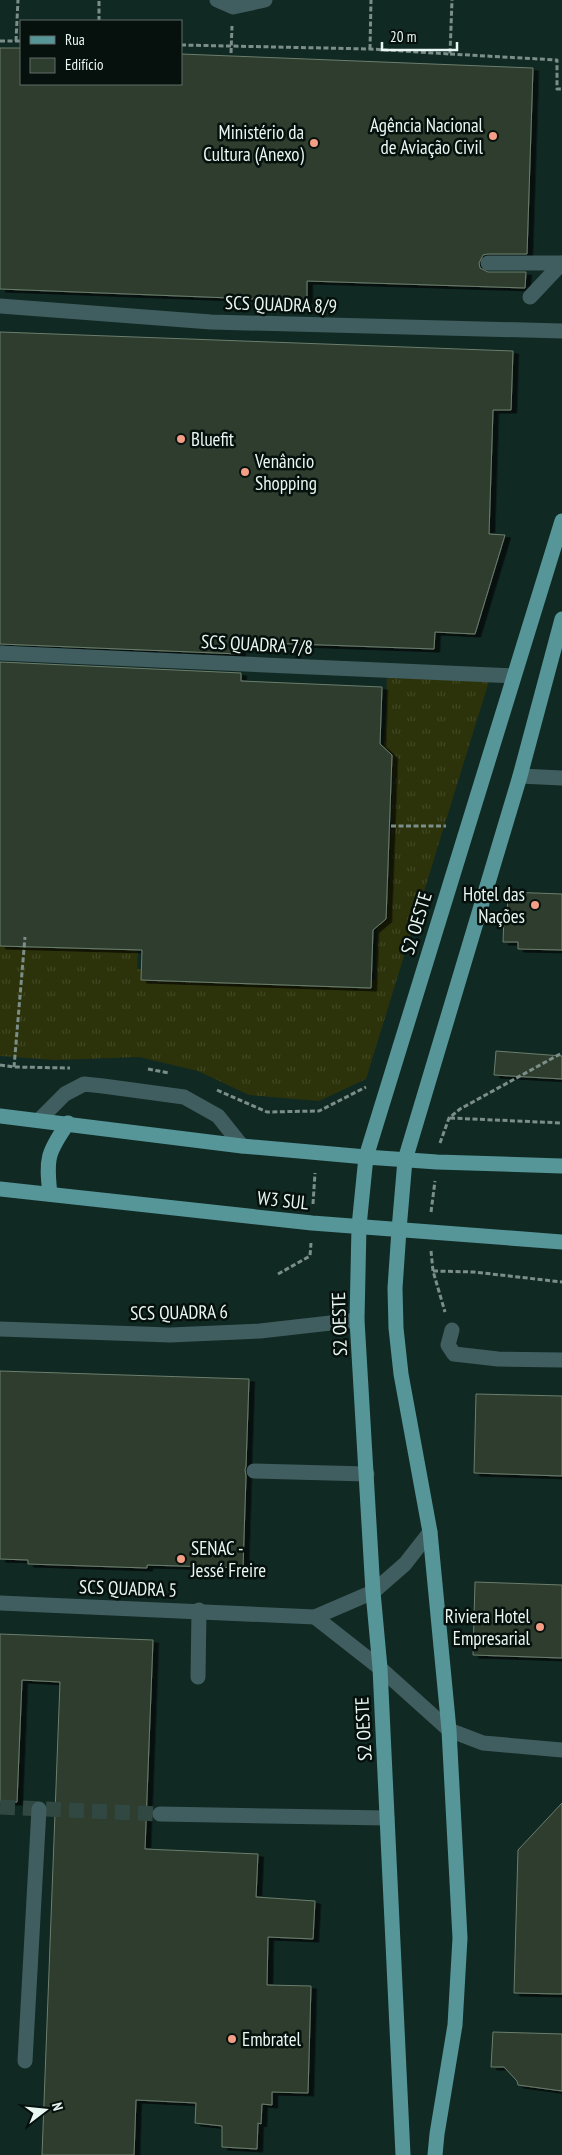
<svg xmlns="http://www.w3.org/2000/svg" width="562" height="2155" font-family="'PT Sans Narrow',sans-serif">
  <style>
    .grass { fill: url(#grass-tufts) }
    .building { fill: #2d3d2e; stroke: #6c7e6d; filter: url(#shadow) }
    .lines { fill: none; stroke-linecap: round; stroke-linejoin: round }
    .minor-tunnel { stroke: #314842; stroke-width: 15; stroke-dasharray: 15 8; stroke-linecap: butt }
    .path { stroke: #7b8e89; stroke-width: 3; stroke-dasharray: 5 2.5; stroke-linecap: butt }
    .minor { stroke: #405d5f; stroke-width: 15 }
    .major { stroke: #569699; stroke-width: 15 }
    .poi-dot { fill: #f49e86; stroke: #06100d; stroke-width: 2 }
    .labels { text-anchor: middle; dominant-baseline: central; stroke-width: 5; stroke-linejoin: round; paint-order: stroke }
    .poi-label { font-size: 19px; fill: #e9f7f2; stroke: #06100d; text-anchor: end }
    .street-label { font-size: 19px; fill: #e9f7f2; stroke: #06100d }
  </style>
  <defs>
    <pattern id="grass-tufts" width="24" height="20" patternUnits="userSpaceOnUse" patternTransform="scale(1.25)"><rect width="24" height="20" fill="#2c330b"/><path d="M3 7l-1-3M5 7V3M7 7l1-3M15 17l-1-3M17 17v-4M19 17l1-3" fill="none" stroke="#404723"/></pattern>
    <filter id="shadow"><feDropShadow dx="5.5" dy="3" stdDeviation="0" flood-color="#0009"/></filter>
  </defs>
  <rect width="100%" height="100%" fill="#112923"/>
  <!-- grass -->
  <polygon class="grass" points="387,678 489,681 366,1079 319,1101 249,1095 198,1071 139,1057 55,1060 0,1056 0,935 123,939 138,952 137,969 375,980 378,904 388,892 393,778 383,767"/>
  <!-- building -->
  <g class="building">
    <polygon points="0,48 21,48 21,84 181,84 181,54 533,68 527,254 488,254 483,255 479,263 480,268 488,272 526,272 525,288 307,281 307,301 0,289"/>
    <polygon points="0,332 513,351 511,410 493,410 489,534 505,535 475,634 435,632 434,649 240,642 240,654 0,644"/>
    <polygon points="0,662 241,673 241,681 382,687 380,744 392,755 386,919 373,930 371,988 141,980 142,950 0,946"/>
    <polygon points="508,892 562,894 562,950 518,949 518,942 503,942 504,916 507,916"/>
    <polygon points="496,1051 562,1056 562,1079 494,1075"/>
    <polygon points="0,1371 249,1379 246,1466 245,1470 246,1476 243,1568 147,1565 147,1568 28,1564 28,1560 0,1559"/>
    <polygon points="476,1394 562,1396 562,1476 474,1473"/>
    <polygon points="475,1582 562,1585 562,1658 473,1655"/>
    <polygon points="0,1634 153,1640 145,1849 258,1854 256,1897 315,1901 313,1939 268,1937 267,1985 311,1986 308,2093 272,2092 272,2105 262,2104 261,2124 258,2123 257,2149 222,2147 222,2126 195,2123 196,2103 136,2100 134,2155 42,2155 60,1682 22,1680 17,1802 0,1802"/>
    <polygon points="562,1803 562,1994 514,1993 518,1850"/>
    <polygon points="493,2032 562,2034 562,2091 518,2085 517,2081 504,2067 491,2067"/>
  </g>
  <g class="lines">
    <!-- minor-tunnel -->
    <polyline class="minor-tunnel" points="0,1807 160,1814"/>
    <!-- path -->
    <g class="path">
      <polyline points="99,21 99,0"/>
      <polyline points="0,41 21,41"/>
      <polyline points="16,41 18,0"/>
      <polyline points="181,45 370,49 450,54 452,0"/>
      <polyline points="370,49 371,0"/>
      <polyline points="231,53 232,26"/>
      <polyline points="450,54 557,60 557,89 562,89"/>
      <polyline points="391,826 446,826"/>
      <polyline points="0,1065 14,1067 70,1068"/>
      <polyline points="14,1067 25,937"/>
      <polyline points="148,1069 169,1073"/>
      <polyline points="217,1090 267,1112 319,1111 366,1087"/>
      <polyline points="450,1118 562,1123"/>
      <polyline points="440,1143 449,1118 460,1109 562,1053"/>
      <polyline points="313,1204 315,1173"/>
      <polyline points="431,1212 435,1181"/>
      <polyline points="431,1251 433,1271 445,1312"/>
      <polyline points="433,1271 474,1272 562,1282"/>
      <polyline points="278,1274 310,1256 311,1243"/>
    </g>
    <!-- minor -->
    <g class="minor">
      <polyline points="217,0 233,7 265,0"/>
      <polyline points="488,263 562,263"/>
      <polyline points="530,297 562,263"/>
      <polyline points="0,306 211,322 562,331"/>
      <polyline points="0,653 513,676"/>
      <polyline points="520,776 562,778"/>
      <polyline points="39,1120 65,1094 84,1084 103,1086 184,1097 218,1116 242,1146"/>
      <polyline points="0,1329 170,1335 260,1331 357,1320"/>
      <polyline points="452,1330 448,1345 454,1354 498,1359 562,1360"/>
      <polyline points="254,1471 367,1474"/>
      <polyline points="0,1603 315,1617 373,1592 405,1564 430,1532"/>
      <polyline points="315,1617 380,1668 449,1730 483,1743 562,1750"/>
      <polyline points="198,1677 199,1610"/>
      <polyline points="160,1814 387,1818"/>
      <polyline points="25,2061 39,1809"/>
    </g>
    <!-- major -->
    <g class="major">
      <polyline points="0,1116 242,1146 366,1157 437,1162 562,1166"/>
      <polyline points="0,1189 312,1223 562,1242"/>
      <path d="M50,1194C46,1159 47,1153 68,1123"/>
      <polyline points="403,2155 380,1668 373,1592 357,1320 359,1226 366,1157 562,521"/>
      <polyline points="435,2155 437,2134 455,2025 460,1938 449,1730 430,1532 401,1374 396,1328 395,1288 399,1230 405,1160 520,776 562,619"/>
    </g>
  </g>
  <!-- markers -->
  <g class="poi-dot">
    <circle cx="493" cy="136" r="5"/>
    <circle cx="314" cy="143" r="5"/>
    <circle cx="181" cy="439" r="5"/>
    <circle cx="245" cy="472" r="5"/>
    <circle cx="535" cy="905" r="5"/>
    <circle cx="181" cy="1559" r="5"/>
    <circle cx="540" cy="1627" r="5"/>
    <circle cx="232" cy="2039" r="5"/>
  </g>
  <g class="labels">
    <!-- poi labels -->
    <g class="poi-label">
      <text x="483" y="125">Agência Nacional<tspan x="483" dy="22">de Aviação Civil</tspan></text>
      <text x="304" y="132">Ministério da<tspan x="304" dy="22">Cultura (Anexo)</tspan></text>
      <text x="191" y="439" text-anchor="start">Bluefit</text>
      <text x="255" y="461" text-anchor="start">Venâncio<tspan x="255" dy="22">Shopping</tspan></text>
      <text x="525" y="894">Hotel das<tspan x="525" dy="22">Nações</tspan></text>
      <text x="191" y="1548" text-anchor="start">SENAC -<tspan x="191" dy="22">Jessé Freire</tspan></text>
      <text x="530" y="1616">Riviera Hotel<tspan x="530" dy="22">Empresarial</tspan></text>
      <text x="242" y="2039" text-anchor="start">Embratel</text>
    </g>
    <!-- street labels -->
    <g class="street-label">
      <text transform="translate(281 304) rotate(2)">SCS QUADRA 8/9</text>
      <text transform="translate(257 644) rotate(3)">SCS QUADRA 7/8</text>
      <text transform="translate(416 923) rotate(-73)">S2 OESTE</text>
      <text transform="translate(283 1200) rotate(6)">W3 SUL</text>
      <text transform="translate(179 1312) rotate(-1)">SCS QUADRA 6</text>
      <text transform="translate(339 1324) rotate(-92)">S2 OESTE</text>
      <text transform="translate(128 1588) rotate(2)">SCS QUADRA 5</text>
      <text transform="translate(363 1729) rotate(-93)">S2 OESTE</text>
    </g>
  </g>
  <!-- legend -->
  <rect x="20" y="20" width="162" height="65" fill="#06100d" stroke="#616c69"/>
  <rect x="30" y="36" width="25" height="8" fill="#569699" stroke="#616c69"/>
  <text x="65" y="45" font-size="15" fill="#e9f7f2">Rua</text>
  <rect x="30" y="58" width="25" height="15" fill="#2d3d2e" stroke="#616c69"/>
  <text x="65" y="70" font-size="15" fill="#e9f7f2">Edifício</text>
  <!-- north arrow -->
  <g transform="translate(45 2110) rotate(74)" stroke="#06100d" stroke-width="4" paint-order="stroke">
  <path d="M0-4L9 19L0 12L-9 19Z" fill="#e9f7f2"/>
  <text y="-8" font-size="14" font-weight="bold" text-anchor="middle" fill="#e9f7f2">N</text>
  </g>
  <!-- scale -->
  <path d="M382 42v8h75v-8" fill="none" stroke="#e9f7f2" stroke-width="2.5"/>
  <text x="390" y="42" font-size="15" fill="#e9f7f2" stroke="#06100d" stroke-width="4" paint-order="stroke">20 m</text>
</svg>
